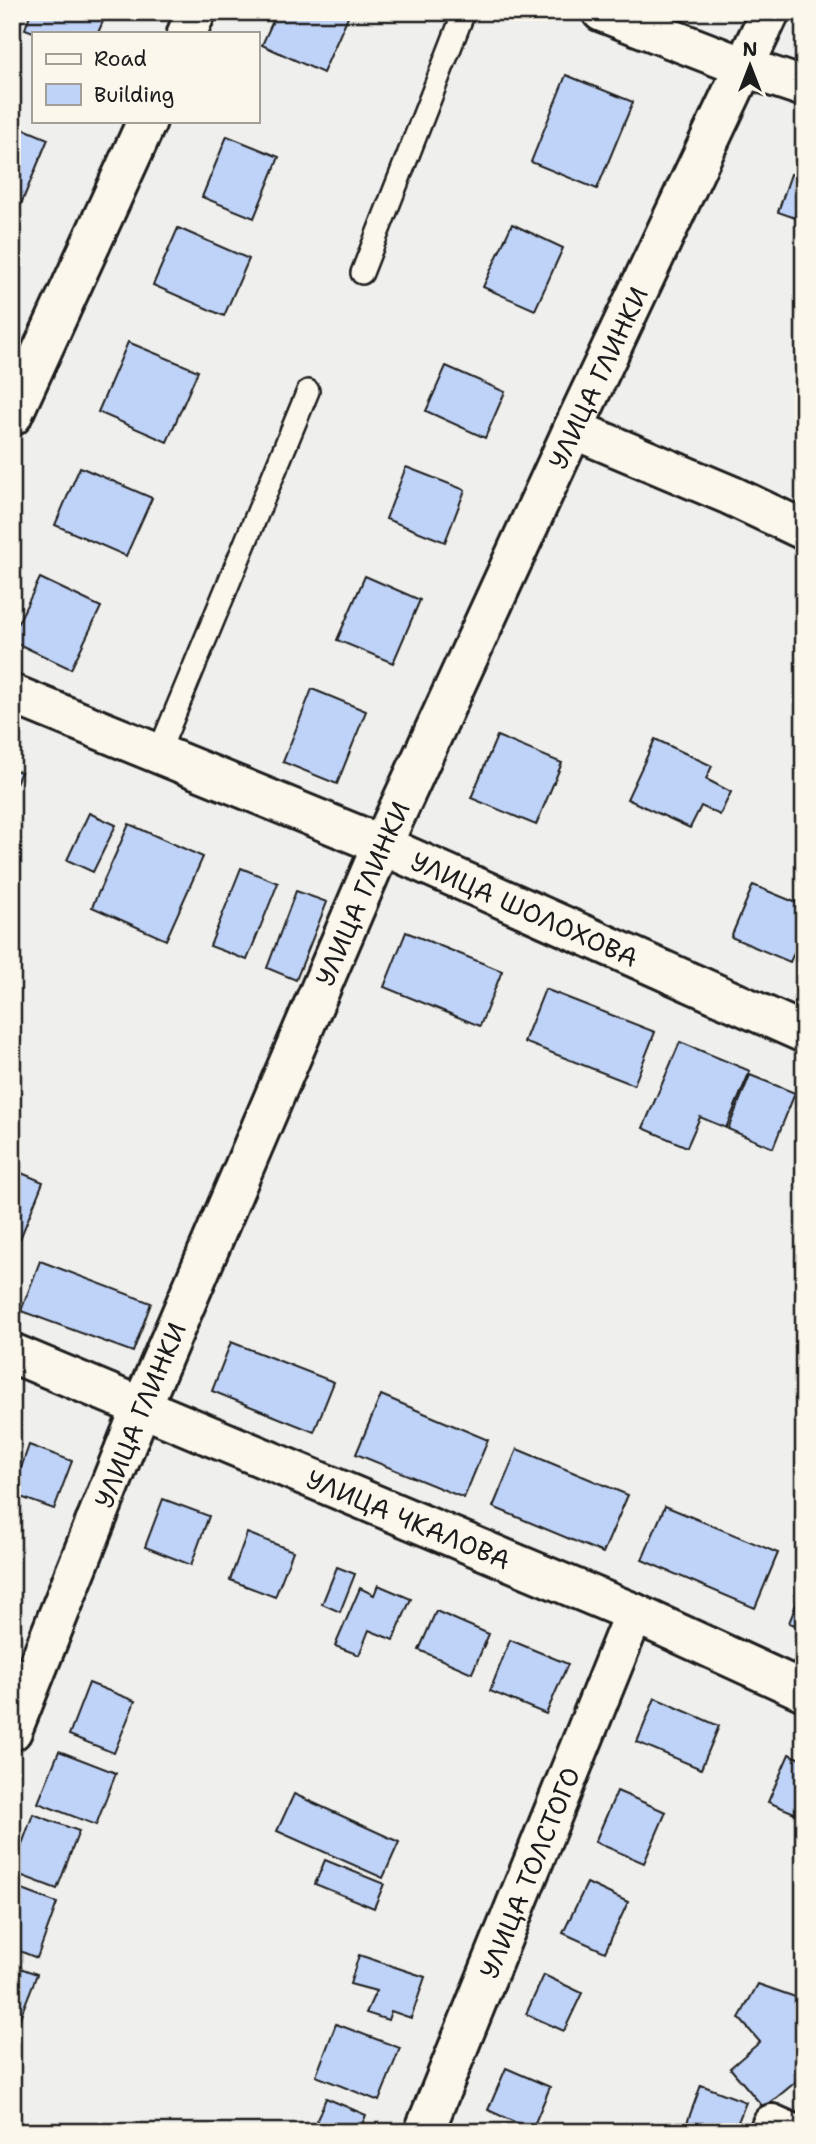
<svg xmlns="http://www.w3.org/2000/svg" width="816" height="2144" font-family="'Shantell Sans',sans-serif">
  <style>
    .building { fill: #bfd3f8; stroke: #1c1c1c; stroke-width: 2 }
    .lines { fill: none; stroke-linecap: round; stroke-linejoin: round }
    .lane-casing { stroke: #1c1c1c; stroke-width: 26 }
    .street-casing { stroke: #1c1c1c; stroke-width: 44 }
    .lane { stroke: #fbf7ec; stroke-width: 21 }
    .street { stroke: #fbf7ec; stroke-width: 38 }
    .labels { text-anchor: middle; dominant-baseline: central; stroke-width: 6; stroke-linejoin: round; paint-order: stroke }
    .street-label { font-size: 26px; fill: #1c1c1c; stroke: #fbf7ec }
  </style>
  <rect width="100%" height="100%" fill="#eff0ee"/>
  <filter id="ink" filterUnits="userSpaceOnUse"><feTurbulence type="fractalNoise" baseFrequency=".0143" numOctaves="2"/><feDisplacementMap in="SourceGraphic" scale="14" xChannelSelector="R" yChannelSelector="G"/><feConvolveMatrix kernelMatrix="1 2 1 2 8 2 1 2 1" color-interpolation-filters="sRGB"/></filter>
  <g filter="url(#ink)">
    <!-- building -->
    <g class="building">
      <polygon points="31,12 107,12 98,33 36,33 25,29"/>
      <polygon points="277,12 350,12 323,73 262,45"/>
      <polygon points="566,75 633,102 597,189 531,162"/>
      <polygon points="12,124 48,139 12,226"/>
      <polygon points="227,136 279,157 254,218 202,197"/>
      <polygon points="791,174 804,178 804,221 778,212"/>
      <polygon points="512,224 563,248 535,310 483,287"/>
      <polygon points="178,228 249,259 224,316 153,285"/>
      <polygon points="128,342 198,371 167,442 98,412"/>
      <polygon points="446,366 505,392 485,438 426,411"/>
      <polygon points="80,467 152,498 126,556 55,525"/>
      <polygon points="406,467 465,490 445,542 386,519"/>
      <polygon points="365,576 420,600 393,663 337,640"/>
      <polygon points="40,578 101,607 71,669 12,641 12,635"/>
      <polygon points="312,689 366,711 337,784 283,762"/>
      <polygon points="497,736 562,763 536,825 471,798"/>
      <polygon points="655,739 712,766 706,779 731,792 720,815 701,806 690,828 627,799"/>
      <polygon points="12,769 21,772 12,792"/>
      <polygon points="89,813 116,825 93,872 67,860"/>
      <polygon points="129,824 203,857 166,940 92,907"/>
      <polygon points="241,868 278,883 247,960 210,946"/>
      <polygon points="753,885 804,906 804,931 790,962 731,937"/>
      <polygon points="296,891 327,902 296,980 267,968"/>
      <polygon points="406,932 502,971 480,1026 384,987"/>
      <polygon points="545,989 655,1032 634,1085 524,1042"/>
      <polygon points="680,1042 750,1071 726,1128 700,1117 687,1147 643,1128"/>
      <polygon points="750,1075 795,1093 773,1148 728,1129"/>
      <polygon points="12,1169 43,1182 20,1239 12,1236"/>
      <polygon points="40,1261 151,1303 133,1352 21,1311"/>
      <polygon points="231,1342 334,1382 314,1432 212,1391"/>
      <polygon points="381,1395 488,1440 464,1498 356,1454"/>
      <polygon points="29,1445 72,1461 54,1509 12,1494"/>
      <polygon points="517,1449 628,1495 603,1553 493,1507"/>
      <polygon points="163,1499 209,1516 191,1565 145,1547"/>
      <polygon points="665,1506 778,1553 755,1608 642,1560"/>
      <polygon points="247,1533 293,1551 275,1597 230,1580"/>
      <polygon points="337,1567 355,1574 340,1612 322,1604"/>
      <polygon points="378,1585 411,1599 393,1640 369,1630 359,1655 335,1646 360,1588 374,1595"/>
      <polygon points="804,1585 804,1628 789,1623"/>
      <polygon points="436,1611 489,1634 472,1673 419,1650"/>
      <polygon points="510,1640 568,1664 546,1714 490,1691"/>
      <polygon points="89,1683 135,1701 114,1753 69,1735"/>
      <polygon points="655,1698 719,1726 701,1769 637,1742"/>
      <polygon points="59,1751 116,1773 96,1825 38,1803"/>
      <polygon points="789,1754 804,1761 804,1817 768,1802"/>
      <polygon points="617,1791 666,1812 644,1863 595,1842"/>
      <polygon points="294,1794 399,1842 383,1878 277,1831"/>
      <polygon points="33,1814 79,1831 57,1889 12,1872"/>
      <polygon points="325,1860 384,1884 374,1908 315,1884"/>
      <polygon points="587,1883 628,1902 605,1952 563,1933"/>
      <polygon points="12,1886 57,1903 37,1958 12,1948"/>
      <polygon points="359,1955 425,1977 411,2018 391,2011 388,2020 366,2013 376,1991 350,1984"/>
      <polygon points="12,1965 37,1974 15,2030 12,2029"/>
      <polygon points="544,1975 582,1993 564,2031 526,2014"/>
      <polygon points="758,1984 804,2000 804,2075 764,2108 730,2068 760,2042 739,2018"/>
      <polygon points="336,2024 400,2048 379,2101 316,2076"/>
      <polygon points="506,2068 550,2087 532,2130 488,2110"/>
      <polygon points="701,2085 746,2102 734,2132 711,2132 687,2123"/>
      <polygon points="326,2098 366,2115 359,2132 312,2132"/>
    </g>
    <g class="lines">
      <defs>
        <g id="lane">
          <polyline points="362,273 464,12"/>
          <polyline points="158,754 308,391"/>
        </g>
        <g id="street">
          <polyline points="602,12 744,67 804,87"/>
          <polyline points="187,33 196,12"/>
          <polyline points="12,416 147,121"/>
          <polyline points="573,429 730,495 804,530"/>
          <path id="s1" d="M12,694L382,845L804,1033"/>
          <path id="s2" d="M12,1353L634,1613L804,1691"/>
          <path id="s3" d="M12,1731L141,1408L382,845L573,429L770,12"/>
          <path id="s4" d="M424,2132L634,1613"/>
          <polyline points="769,2132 772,2124 790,2132"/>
        </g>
      </defs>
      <!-- lane casing -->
      <use href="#lane" class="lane-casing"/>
      <!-- street casing -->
      <use href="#street" class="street-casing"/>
      <!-- lane -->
      <use href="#lane" class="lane"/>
      <!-- street -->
      <use href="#street" class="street"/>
    </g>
  </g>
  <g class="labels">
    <!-- street labels -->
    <g class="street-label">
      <text stroke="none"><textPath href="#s3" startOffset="1475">УЛИЦА ГЛИНКИ</textPath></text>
      <text stroke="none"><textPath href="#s3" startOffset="908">УЛИЦА ГЛИНКИ</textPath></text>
      <text stroke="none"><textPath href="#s1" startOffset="556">УЛИЦА ШОЛОХОВА</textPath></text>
      <text stroke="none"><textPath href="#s3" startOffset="341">УЛИЦА ГЛИНКИ</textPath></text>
      <text stroke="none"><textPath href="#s2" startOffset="430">УЛИЦА ЧКАЛОВА</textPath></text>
      <text stroke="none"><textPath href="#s4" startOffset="280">УЛИЦА ТОЛСТОГО</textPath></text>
    </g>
  </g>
  <!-- margin -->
  <rect width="816" height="2144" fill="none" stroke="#fbf7ec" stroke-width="42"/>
  <rect x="21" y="21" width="774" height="2102" fill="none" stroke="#1c1c1c" stroke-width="2.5" filter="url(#ink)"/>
  <!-- legend -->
  <rect x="32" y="32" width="228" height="91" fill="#fbf7ec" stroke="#a29f99" stroke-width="2"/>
  <rect x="46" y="54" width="35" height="10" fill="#fbf7ec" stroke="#a29f99" stroke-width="2"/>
  <text x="94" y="66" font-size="21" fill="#1c1c1c">Road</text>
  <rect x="46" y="84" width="35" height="21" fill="#bfd3f8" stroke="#a29f99" stroke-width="2"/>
  <text x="94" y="102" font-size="21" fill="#1c1c1c">Building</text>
  <!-- north arrow -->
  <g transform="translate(750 66)" stroke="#fbf7ec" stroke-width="5" paint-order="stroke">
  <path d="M0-5L12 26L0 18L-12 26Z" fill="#1c1c1c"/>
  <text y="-10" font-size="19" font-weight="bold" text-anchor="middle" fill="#1c1c1c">N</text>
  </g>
</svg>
